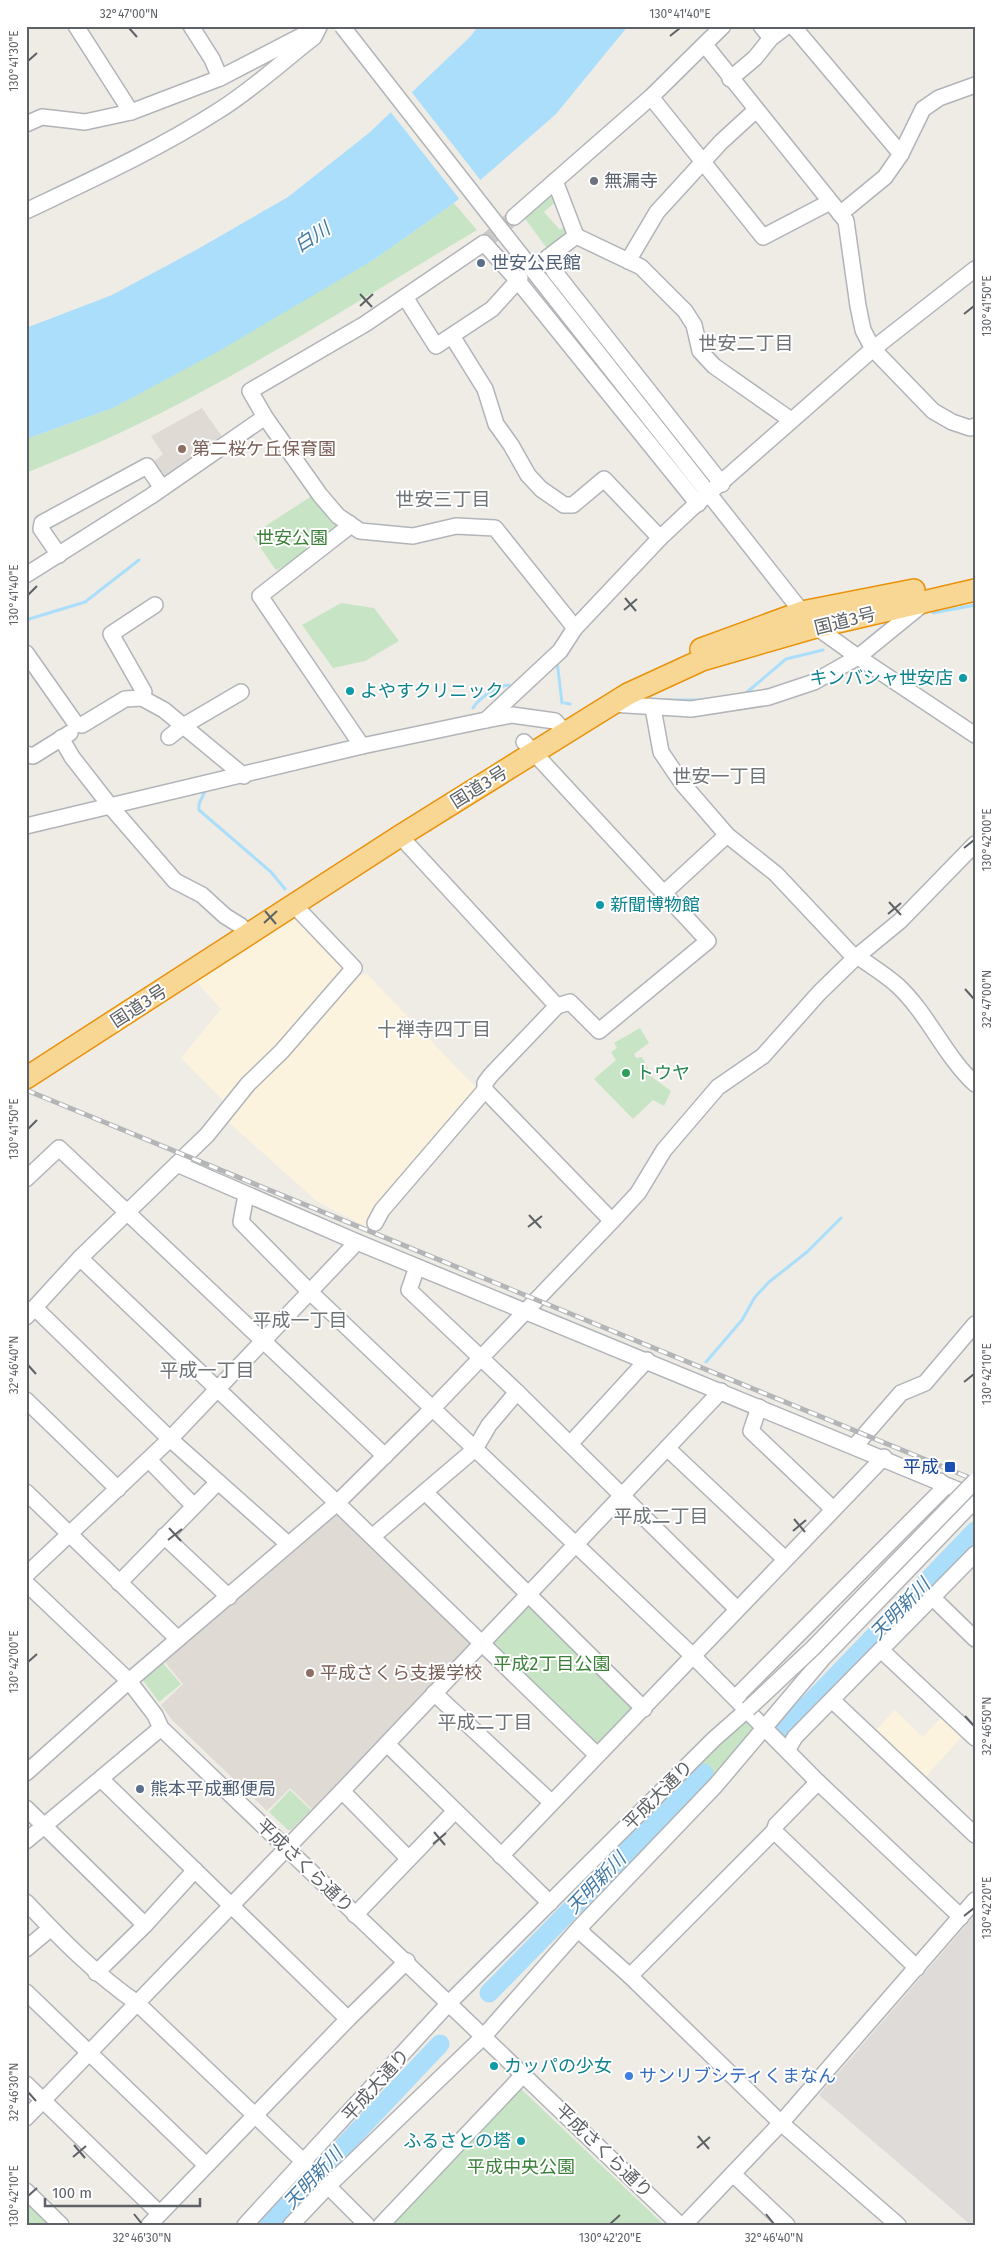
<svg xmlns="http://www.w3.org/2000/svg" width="1001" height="2251" font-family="'Fira Sans','Noto Sans JP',sans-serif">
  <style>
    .commercial { fill: #fcf3de }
    .industrial { fill: #dedbd8 }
    .education { fill: #dfdbd4 }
    .green { fill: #c7e5c4 }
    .water { fill: #aadefb }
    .pier { fill: #efece6 }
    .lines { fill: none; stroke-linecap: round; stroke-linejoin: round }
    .stream { stroke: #aadefb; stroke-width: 3 }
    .river { stroke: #aadefb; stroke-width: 19 }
    .minor-tunnel { stroke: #cbcac6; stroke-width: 15; stroke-dasharray: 15 8; stroke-linecap: butt }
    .minor-casing { stroke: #b1b4b8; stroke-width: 18 }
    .highway-casing { stroke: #e9920c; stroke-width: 24 }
    .minor { stroke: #fff; stroke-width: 15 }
    .highway { stroke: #f8d694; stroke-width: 21 }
    .rail-casing { stroke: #b4b5b6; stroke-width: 5 }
    .rail { stroke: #fff; stroke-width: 3; stroke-dasharray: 9; stroke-linecap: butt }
    .minor-bridge-casing { stroke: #b1b4b8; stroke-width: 18; stroke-linecap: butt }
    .minor-bridge { stroke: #fff; stroke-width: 15 }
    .ticks { fill: none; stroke: #5e6266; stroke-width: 2 }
    .worship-dot { fill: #6b7280; stroke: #fff; stroke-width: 2 }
    .service-dot { fill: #5c6f8a; stroke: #fff; stroke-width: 2 }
    .education-dot { fill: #8d6e63; stroke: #fff; stroke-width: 2 }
    .culture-dot { fill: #0f9aa8; stroke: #fff; stroke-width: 2 }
    .leisure-dot { fill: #2e9e5b; stroke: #fff; stroke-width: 2 }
    .transit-dot { fill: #1a4fb4; stroke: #fff; stroke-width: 2 }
    .shop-dot { fill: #3f7fe0; stroke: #fff; stroke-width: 2 }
    .labels { text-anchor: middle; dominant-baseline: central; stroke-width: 4; stroke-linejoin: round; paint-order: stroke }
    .worship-label { font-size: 18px; fill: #5b616d; stroke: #fff; text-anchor: start }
    .service-label { font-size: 18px; fill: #4e5e75; stroke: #fff; text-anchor: start }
    .education-label { font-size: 18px; fill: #785e54; stroke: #fff; text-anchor: start }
    .park-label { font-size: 18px; fill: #3c8139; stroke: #fff }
    .street-label { font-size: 18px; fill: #5e6266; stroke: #fff }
    .culture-label { font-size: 18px; fill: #0d838f; stroke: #fff; text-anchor: start }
    .leisure-label { font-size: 18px; fill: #27864d; stroke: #fff; text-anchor: start }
    .transit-label { font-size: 18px; fill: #164399; stroke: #fff; text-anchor: end }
    .shop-label { font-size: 18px; fill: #366cbe; stroke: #fff; text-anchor: start }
    .water-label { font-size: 19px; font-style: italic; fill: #447aa4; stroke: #fff }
    .neighbourhood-label { font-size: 19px; fill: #6f7477; stroke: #fff }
    .neatline { fill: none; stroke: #5e6266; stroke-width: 2 }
    .ticks-label { font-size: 12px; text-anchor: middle; fill: #5e6266 }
  </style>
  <rect width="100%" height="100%" fill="#efece6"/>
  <!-- commercial -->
  <g class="commercial">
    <polygon points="296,913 359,975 367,974 477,1089 371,1229 318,1202 226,1120 229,1106 181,1058 221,1009 194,979"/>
    <polygon points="895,1710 923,1737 947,1711 967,1731 920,1783 870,1736"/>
  </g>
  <!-- industrial -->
  <polygon class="industrial" points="975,1915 975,2225 971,2225 819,2095"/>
  <!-- education -->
  <g class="education">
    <polygon points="202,408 225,441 166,481 149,465 163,454 151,436"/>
    <polygon points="337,1512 474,1644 315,1812 290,1788 267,1811 172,1720 161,1705 183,1684 164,1661"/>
  </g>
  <!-- green -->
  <g class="green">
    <polygon points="555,181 561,197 544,212 560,230 571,222 576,236 552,255 520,212"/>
    <path d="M454,203L477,230C361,299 246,373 124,431C92,446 59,459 26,473V439L113,408L375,259Z"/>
    <polygon points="318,492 342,522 302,560 276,570 253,537 267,525"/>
    <polygon points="341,603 374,608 399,641 365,661 333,668 302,625"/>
    <polygon points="640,1028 649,1043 634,1054 636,1058 642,1057 653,1078 671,1091 664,1106 653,1100 633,1119 594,1079 616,1060 611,1052 617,1048 614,1043"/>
    <polygon points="529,1605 533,1605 636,1711 596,1747 492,1647 493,1642"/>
    <polygon points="162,1662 181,1684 159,1702 142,1679"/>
    <polygon points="746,1720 753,1724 754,1729 711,1780 696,1765"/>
    <polygon points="290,1790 311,1810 291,1830 288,1830 269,1812"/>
    <polygon points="518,2086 664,2225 388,2225"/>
    <polygon points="26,2201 51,2225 26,2225"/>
  </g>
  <!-- water -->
  <polygon class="water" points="478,26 628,26 556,114 454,203 375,259 219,351 113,408 26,439 26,328 112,295 196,250 288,197 369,133 471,36"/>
  <!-- pier -->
  <polygon class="pier" points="410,90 482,182 461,201 389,110"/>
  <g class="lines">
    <!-- stream -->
    <g class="stream">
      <polyline points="933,613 975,605"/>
      <polyline points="26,620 85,602 139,560"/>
      <polyline points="867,640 890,621"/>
      <polyline points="557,661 562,703"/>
      <polyline points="746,693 786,659 823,650"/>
      <polyline points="659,700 702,700"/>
      <polyline points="565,703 570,704"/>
      <path d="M473,708C480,697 497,686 509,685"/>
      <polyline points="205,791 199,804 199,810 271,872 285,889"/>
      <polyline points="706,1362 742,1320 755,1297 769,1282 807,1252 841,1218"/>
    </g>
    <!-- river -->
    <g class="river">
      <polyline points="783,1731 975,1531"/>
      <polyline points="489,1993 704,1773"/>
      <polyline points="269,2225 440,2044"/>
    </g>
    <!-- minor-tunnel -->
    <polyline class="minor-tunnel" points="484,243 514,217"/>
    <defs>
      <g id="minor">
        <polyline points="76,26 131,112"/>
        <polyline points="191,26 212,59 220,78"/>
        <polyline points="761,26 771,38"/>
        <polyline points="793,26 901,154"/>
        <polyline points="705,45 846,221 858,306 863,330 873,349 933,411 952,422 970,428 975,426"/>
        <polyline points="730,79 755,58 771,38 787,26"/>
        <polyline points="651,97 763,237 830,202"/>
        <polyline points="26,124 42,117 85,122 131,112 220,78 309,32"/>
        <polyline points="555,181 576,236"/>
        <path d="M26,211C91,180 157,150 218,111C252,90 282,62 314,37L319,27"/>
        <polyline points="840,214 885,177 901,154 923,109 939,98 975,85"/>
        <polyline points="514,217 651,97 723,26"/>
        <polyline points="502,231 802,612 816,627 858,657 975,735"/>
        <polyline points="628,261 657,212 721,142 756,110"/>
        <polyline points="405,297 436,346 492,309 520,278"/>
        <polyline points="452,336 485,389 496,424 511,445 528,475 541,489 564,505 573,505 604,479 660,538"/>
        <polyline points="265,417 250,391 365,324 484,243 518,281 698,504"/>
        <polyline points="722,484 554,271 547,258 576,236 641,267 685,311 694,325 700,351 714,366 791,420"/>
        <polyline points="349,523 346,529 260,596 362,746"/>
        <polyline points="59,555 41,529 42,523 147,466 162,488"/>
        <polyline points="26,575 151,496 265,417 320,495 338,516 360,531 413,536 456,526 495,528 575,628"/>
        <polyline points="26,653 76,724 82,725 125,699 142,698 164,710 244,776"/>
        <polyline points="142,698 144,692 111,634 155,605"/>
        <polyline points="611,704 691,709 769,697 814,682 858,657 923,604"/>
        <polyline points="486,720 560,651 575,628 660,538 692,508 873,349 975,269"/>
        <polyline points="169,737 183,726 241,692"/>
        <polyline points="61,738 72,757 111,807 175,881 202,895 225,916 241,926"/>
        <polyline points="524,742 708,941 599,1031 570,1002 557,1006"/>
        <polyline points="26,754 33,756 70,733"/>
        <polyline points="26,826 362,746 486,720 512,715 555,721 565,732"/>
        <polyline points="400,836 557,1006 491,1075 485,1083 485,1090 612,1221"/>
        <polyline points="664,893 727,835"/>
        <path d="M857,956C871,966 886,975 898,986C928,1014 944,1055 975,1084"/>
        <polyline points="855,958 900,921 975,844"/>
        <polyline points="177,1164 207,1135 248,1084 282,1051 354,968 294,905"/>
        <polyline points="26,1179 59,1148 385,1456"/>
        <polyline points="246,1195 241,1222 309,1291 693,1656 818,1782 961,1917"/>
        <polyline points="375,1223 382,1210 485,1090"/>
        <polyline points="80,1258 337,1503 597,1755"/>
        <polyline points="417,1267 409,1290 517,1392 737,1609"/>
        <polyline points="35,1308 170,1439 288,1544"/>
        <polyline points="26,1317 80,1258 177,1164 357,1242 975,1497"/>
        <polyline points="26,1400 118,1489"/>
        <polyline points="759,1407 751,1431 833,1509"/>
        <polyline points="570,1444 647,1360"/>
        <polyline points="855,1446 901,1393 925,1383 975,1324"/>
        <polyline points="667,1448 785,1559"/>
        <polyline points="149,1460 193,1505"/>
        <polyline points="26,1492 178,1639"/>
        <polyline points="425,1492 644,1709"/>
        <polyline points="164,1536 229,1597"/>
        <polyline points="372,1537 475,1449 489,1425 517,1392"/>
        <polyline points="26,1575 170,1439 357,1242"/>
        <polyline points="26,1583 129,1681 155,1715 161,1728 680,2225"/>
        <polyline points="119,1583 218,1482"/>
        <polyline points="932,1597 975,1639"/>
        <polyline points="881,1650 975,1738"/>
        <polyline points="434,1693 551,1802"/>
        <polyline points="736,1697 942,1490 940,1481"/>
        <polyline points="832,1700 975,1835"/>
        <polyline points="387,1744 550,1903"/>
        <polyline points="788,1749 795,1737 975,1554"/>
        <polyline points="26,1773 129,1681 337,1503 432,1409 612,1221 638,1193 664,1150 718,1087 763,1056 819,993 855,958 776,874 727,835 682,783 661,752 653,708"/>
        <polyline points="101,1779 348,2019"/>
        <polyline points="342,1791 408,1858"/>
        <polyline points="26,1808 145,1925"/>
        <polyline points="774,1831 917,1968"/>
        <polyline points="26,1841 161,1728"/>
        <polyline points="501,1856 884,1457"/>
        <path d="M26,1902C61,1939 95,1974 137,2003L305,2163"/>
        <polyline points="355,1915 455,1811"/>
        <polyline points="580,1927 584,1935 630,1976 781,2123 898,2225"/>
        <polyline points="26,1949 51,1928"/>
        <polyline points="96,1973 145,1925 195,1870"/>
        <polyline points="630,1976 774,1831 776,1825 818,1782"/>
        <polyline points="26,1992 206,2165"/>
        <polyline points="26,2084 159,2213"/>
        <polyline points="26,2118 342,1791 721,1391"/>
        <polyline points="733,2174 787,2225"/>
        <polyline points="328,2186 367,2225"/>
        <polyline points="26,2191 61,2225"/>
        <polyline points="149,2225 348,2019 407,1961"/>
        <polyline points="245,2225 449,2003 714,1739 748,1709"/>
        <polyline points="291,2225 328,2186 484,2036 580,1927 716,1785 824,1657 975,1500"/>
        <polyline points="381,2225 524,2074"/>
        <polyline points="684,2225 781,2123 975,1900"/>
      </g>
      <g id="highway">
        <polyline points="701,649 802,612 914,590"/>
        <polyline points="26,1078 400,836 628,694 702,660 816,627 975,590"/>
      </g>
    </defs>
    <!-- minor casing -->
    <use href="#minor" class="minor-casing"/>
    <!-- highway casing -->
    <use href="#highway" class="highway-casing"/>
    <!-- minor -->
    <use href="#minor" class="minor"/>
    <!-- highway -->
    <use href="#highway" class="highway"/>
    <defs>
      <polyline id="rail" points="26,1090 975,1480"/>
    </defs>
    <!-- rail casing -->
    <use href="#rail" class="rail-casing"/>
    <!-- rail -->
    <use href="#rail" class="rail"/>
    <defs>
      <g id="minor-bridge">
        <polyline points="342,26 502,231"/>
        <polyline points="748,1709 813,1648 975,1481"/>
      </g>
    </defs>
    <!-- minor-bridge casing -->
    <use href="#minor-bridge" class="minor-bridge-casing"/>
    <!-- minor-bridge -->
    <use href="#minor-bridge" class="minor-bridge"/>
  </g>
  <!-- ticks -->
  <path class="ticks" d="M129,28L137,37M670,36L680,28M28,61L37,53M360,294L372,307M360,306L373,294M964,314L974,306M28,595L37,586M625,598L636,611M624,610L637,599M964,848L974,840M889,902L901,915M265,911L276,924M888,914L901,903M264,923L277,911M965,989L974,999M28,1129L37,1120M529,1215L541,1228M528,1227L542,1216M28,1365L36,1374M964,1382L974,1374M794,1519L805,1532M169,1528L181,1541M793,1531L806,1520M168,1540L182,1529M28,1662L37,1654M965,1716L974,1726M434,1832L445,1845M433,1844L446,1833M964,1916L974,1908M28,2092L36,2101M698,2136L709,2149M74,2145L85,2158M697,2148L710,2137M73,2157L86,2146M28,2196L37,2188M134,2214L142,2224M766,2214L774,2224M610,2224L620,2215"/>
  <!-- markers -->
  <circle class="worship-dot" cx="594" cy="181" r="5"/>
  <g class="service-dot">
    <circle cx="481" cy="263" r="5"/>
    <circle cx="140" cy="1789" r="5"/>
  </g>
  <g class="education-dot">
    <circle cx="182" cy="449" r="5"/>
    <circle cx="310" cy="1673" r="5"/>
  </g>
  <g class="culture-dot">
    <circle cx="963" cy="678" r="5"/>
    <circle cx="350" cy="691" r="5"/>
    <circle cx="600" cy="905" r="5"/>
    <circle cx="494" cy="2066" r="5"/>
    <circle cx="521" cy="2141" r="5"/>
  </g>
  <circle class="leisure-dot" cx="626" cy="1073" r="5"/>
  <rect class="transit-dot" x="944" y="1461" width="12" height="12" rx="2.5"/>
  <circle class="shop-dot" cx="629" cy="2076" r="5"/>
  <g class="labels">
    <!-- worship labels -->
    <g class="worship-label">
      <text x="604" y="181">無漏寺</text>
    </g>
    <!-- service labels -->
    <g class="service-label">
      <text x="491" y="263">世安公民館</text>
      <text x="150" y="1789">熊本平成郵便局</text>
    </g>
    <!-- education labels -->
    <g class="education-label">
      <text x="192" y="449">第二桜ケ丘保育園</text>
      <text x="320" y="1673">平成さくら支援学校</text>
    </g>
    <!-- park labels -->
    <g class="park-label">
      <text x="292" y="538">世安公園</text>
      <text x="552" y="1664">平成2丁目公園</text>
      <text x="521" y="2167">平成中央公園</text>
    </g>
    <!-- street labels -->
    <g class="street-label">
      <text transform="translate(845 621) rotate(-14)">国道3号</text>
      <text transform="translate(479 787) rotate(-32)">国道3号</text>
      <text transform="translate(139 1006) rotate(-33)">国道3号</text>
      <text transform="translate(658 1795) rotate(-45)">平成大通り</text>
      <text transform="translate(305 1866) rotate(44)">平成さくら通り</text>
      <text transform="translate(376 2085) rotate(-48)">平成大通り</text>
      <text transform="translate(604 2151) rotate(44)">平成さくら通り</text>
    </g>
    <!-- culture labels -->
    <g class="culture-label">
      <text x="953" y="678" text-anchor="end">キンバシャ世安店</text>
      <text x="360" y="691">よやすクリニック</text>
      <text x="610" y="905">新聞博物館</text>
      <text x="504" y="2066">カッパの少女</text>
      <text x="511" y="2141" text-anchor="end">ふるさとの塔</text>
    </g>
    <!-- leisure labels -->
    <g class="leisure-label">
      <text x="636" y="1073">トウヤ</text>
    </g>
    <!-- transit labels -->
    <g class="transit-label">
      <text x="939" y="1467">平成</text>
    </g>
    <!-- shop labels -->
    <g class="shop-label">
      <text x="639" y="2076">サンリブシティくまなん</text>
    </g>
    <!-- water labels -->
    <g class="water-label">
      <text transform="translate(312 237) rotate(-33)">白川</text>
      <text transform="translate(900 1609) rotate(-46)">天明新川</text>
      <text transform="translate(596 1883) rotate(-46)">天明新川</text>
      <text transform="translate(313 2178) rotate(-47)">天明新川</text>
    </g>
    <!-- neighbourhood labels -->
    <g class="neighbourhood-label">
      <text x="746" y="343">世安二丁目</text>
      <text x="443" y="499">世安三丁目</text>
      <text x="720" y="776">世安一丁目</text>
      <text x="434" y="1029">十禅寺四丁目</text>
      <text x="300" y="1320">平成一丁目</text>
      <text x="207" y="1370">平成一丁目</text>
      <text x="661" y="1516">平成二丁目</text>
      <text x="485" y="1722">平成二丁目</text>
    </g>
  </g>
  <!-- border -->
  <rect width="1001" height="2251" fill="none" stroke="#ffffff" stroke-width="55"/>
  <!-- scale -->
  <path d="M45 2198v8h155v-8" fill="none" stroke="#5e6266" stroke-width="2.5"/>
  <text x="52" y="2198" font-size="15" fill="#5e6266" stroke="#ffffff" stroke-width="4" paint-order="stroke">100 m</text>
  <rect x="28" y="28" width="946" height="2196" class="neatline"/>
  <g class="ticks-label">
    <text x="129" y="18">32°47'00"N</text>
    <text x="680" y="18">130°41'40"E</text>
    <text transform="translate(14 61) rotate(-90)" y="4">130°41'30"E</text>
    <text transform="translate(987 306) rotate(-90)" y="4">130°41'50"E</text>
    <text transform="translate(14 595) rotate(-90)" y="4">130°41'40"E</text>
    <text transform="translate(987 840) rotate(-90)" y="4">130°42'00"E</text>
    <text transform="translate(987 999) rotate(-90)" y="4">32°47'00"N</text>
    <text transform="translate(14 1129) rotate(-90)" y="4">130°41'50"E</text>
    <text transform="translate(14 1365) rotate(-90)" y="4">32°46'40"N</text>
    <text transform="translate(987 1374) rotate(-90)" y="4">130°42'10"E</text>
    <text transform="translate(14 1662) rotate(-90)" y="4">130°42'00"E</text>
    <text transform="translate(987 1726) rotate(-90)" y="4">32°46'50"N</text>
    <text transform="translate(987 1908) rotate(-90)" y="4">130°42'20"E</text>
    <text transform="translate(14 2092) rotate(-90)" y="4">32°46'30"N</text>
    <text transform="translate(14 2196) rotate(-90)" y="4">130°42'10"E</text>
    <text x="142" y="2242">32°46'30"N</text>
    <text x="610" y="2242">130°42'20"E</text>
    <text x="774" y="2242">32°46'40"N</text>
  </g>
</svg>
